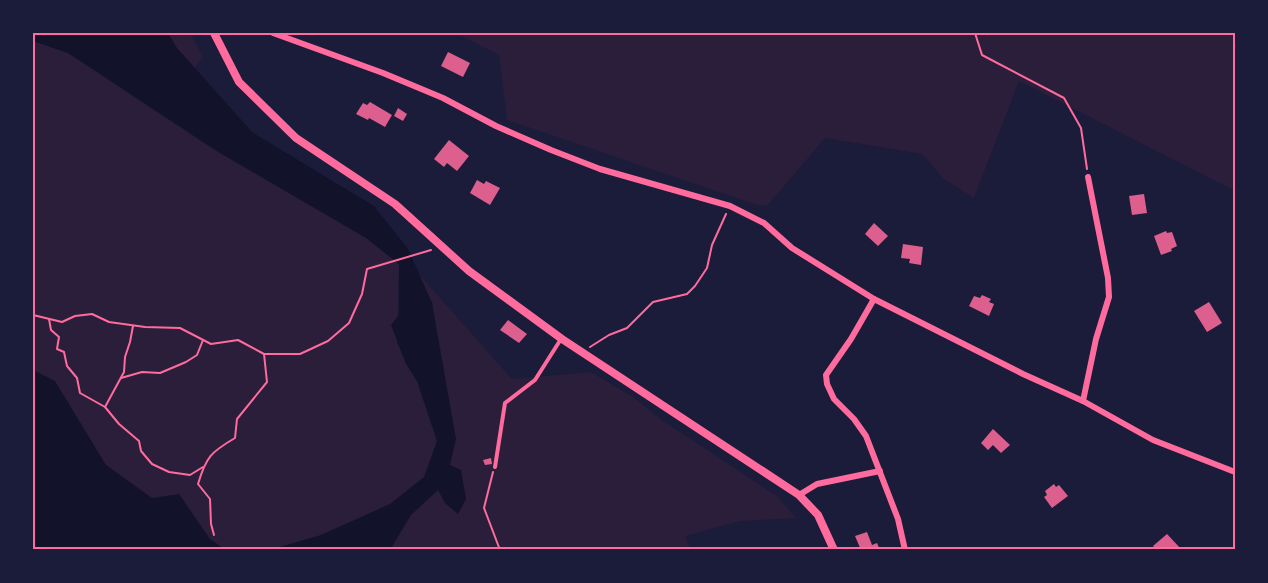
<svg xmlns="http://www.w3.org/2000/svg" width="1268" height="583" font-family="Barlow,sans-serif">
  <style>
    .green { fill: #2a1e3b }
    .water { fill: #12122b }
    .building { fill: #dd5f8e }
    .lines { fill: none; stroke-linecap: round; stroke-linejoin: round }
    .path { stroke: #ff6b9d; stroke-width: 2 }
    .service { stroke: #ff6b9d; stroke-width: 4 }
    .minor { stroke: #ff6b9d; stroke-width: 6 }
    .tertiary { stroke: #ff6b9d; stroke-width: 8 }
    .neatline { fill: none; stroke: #ff6b9d; stroke-width: 2 }
  </style>
  <rect width="100%" height="100%" fill="#1b1b3a"/>
  <!-- green -->
  <g class="green">
    <polygon points="33,33 190,33 203,57 173,96 365,217 371,242 399,264 397,343 417,381 437,441 458,514 466,499 450,465 432,303 417,272 512,379 591,372 633,397 663,421 777,496 796,518 740,521 685,536 691,550 390,550 402,529 352,550 33,550"/>
    <polygon points="455,33 1235,33 1235,191 1019,81 974,198 944,179 922,154 825,138 767,206 754,204 507,120 499,55"/>
  </g>
  <!-- water -->
  <g class="water">
    <polygon points="33,33 168,33 177,48 253,133 374,206 408,249 432,303 456,439 450,465 461,470 466,499 458,514 445,503 438,490 411,515 390,550 269,550 321,535 390,504 424,477 437,441 417,381 406,364 391,325 399,315 399,264 366,238 215,150 68,53 33,41"/>
    <polygon points="33,370 55,381 106,465 152,498 179,494 210,539 226,550 33,550"/>
  </g>
  <!-- building -->
  <g class="building">
    <polygon points="448,52 470,63 463,77 441,66"/>
    <polygon points="370,102 392,115 385,127 369,118 368,120 356,114 363,103 367,105"/>
    <polygon points="398,108 407,114 403,121 394,116"/>
    <polygon points="449,140 469,156 457,171 447,163 444,167 434,159"/>
    <polygon points="477,180 484,184 486,181 500,188 490,205 470,193"/>
    <polygon points="1144,194 1147,213 1132,215 1129,196"/>
    <polygon points="874,223 888,236 878,246 865,234"/>
    <polygon points="1166,231 1167,233 1172,232 1177,246 1171,249 1172,251 1161,255 1154,236"/>
    <polygon points="903,244 923,247 921,265 909,263 910,259 901,258"/>
    <polygon points="982,295 991,299 989,302 994,304 989,316 969,306 974,296 980,298"/>
    <polygon points="1209,302 1222,323 1207,332 1194,311"/>
    <polygon points="508,320 527,334 519,343 500,330"/>
    <polygon points="993,429 1010,445 1001,453 993,445 988,450 981,443"/>
    <polygon points="491,458 492,464 485,465 483,460"/>
    <polygon points="1054,484 1056,487 1059,485 1068,496 1052,508 1044,497 1047,495 1045,491"/>
    <polygon points="867,532 872,545 877,543 880,550 861,550 855,536"/>
    <polygon points="1167,534 1182,550 1156,550 1153,546"/>
  </g>
  <g class="lines">
    <!-- path -->
    <g class="path">
      <polyline points="975,33 982,55 1064,98 1081,128 1087,169"/>
      <polyline points="33,315 62,322 75,316 92,314 109,322 145,327 180,328 211,344 238,340 264,354 300,354 328,341 349,323 362,294 367,269 431,250"/>
      <polyline points="49,319 51,330 59,337 57,349 64,352 67,366 77,378 80,393 105,407 119,424 139,441 141,451 152,464 169,472 190,475 203,467"/>
      <polyline points="590,347 609,335 627,328 653,302 687,294 695,286 707,268 712,245 726,214"/>
      <polyline points="121,378 142,372 160,373 186,362 197,355 203,340"/>
      <polyline points="105,407 124,372 125,357 130,342 133,326"/>
      <polyline points="493,472 484,508 500,550"/>
      <path d="M214,535L211,524L210,499L198,484C206,457 211,452 235,438L237,419L267,382L264,354"/>
    </g>
    <!-- service -->
    <polyline class="service" points="495,467 505,403 535,380 561,339"/>
    <!-- minor -->
    <g class="minor">
      <polyline points="273,33 383,73 443,98 496,126 551,150 600,169 730,206 764,223 792,248 874,299 1023,374 1083,401 1153,440 1235,472"/>
      <polyline points="874,299 851,339 826,375 827,384 834,399 854,419 866,436 898,519 905,550"/>
      <polyline points="1083,401 1096,339 1109,297 1108,278 1088,177"/>
      <polyline points="799,495 817,484 880,471"/>
    </g>
    <!-- tertiary -->
    <polyline class="tertiary" points="214,33 239,82 296,138 395,204 469,271 562,339 799,495 818,515 834,550"/>
  </g>
  <!-- border -->
  <rect width="1268" height="583" fill="none" stroke="#1b1b3a" stroke-width="69"/>
  <rect x="34" y="34" width="1200" height="514" class="neatline"/>
</svg>
